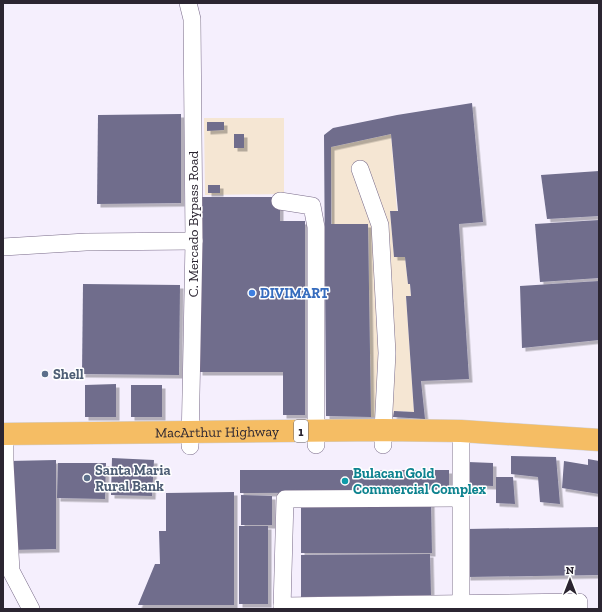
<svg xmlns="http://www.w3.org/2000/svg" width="602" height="612" font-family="'Zilla Slab',serif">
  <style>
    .industrial { fill: #f5e6d3 }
    .building { fill: #6f6d8c; filter: url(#shadow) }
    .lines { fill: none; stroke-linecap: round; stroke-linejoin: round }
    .minor-casing { stroke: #796b89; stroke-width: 18 }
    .highway-casing { stroke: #d0cfd2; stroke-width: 23 }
    .minor { stroke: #fff; stroke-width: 17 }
    .highway { stroke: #f5bd64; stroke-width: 22 }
    .shop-dot { fill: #3f7fe0; stroke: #fff; stroke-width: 1.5 }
    .service-dot { fill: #5c6f8a; stroke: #fff; stroke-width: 1.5 }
    .culture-dot { fill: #0f9aa8; stroke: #fff; stroke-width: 1.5 }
    .labels { text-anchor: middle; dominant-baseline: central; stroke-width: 3; stroke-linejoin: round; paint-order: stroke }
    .shield { fill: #fff; stroke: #6b666f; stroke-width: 1 }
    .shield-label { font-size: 13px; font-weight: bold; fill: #2b2531 }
    .street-label { font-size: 14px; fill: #2b2531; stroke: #fff }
    .shop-label { font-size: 14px; font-weight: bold; fill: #366cbe; stroke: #fff; text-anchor: start }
    .service-label { font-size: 14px; font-weight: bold; fill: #4e5e75; stroke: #fff; text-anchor: start }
    .culture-label { font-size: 14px; font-weight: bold; fill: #0d838f; stroke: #fff; text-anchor: start }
  </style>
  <defs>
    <filter id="shadow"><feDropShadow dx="3.5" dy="3.5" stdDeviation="0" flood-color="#0004"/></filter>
  </defs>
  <rect width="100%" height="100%" fill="#f5effd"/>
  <!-- industrial -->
  <g class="industrial">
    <polygon points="204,118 284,118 284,194 205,195"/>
    <polygon points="391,134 397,211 390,211 394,257 405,257 408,284 410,284 411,296 406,296 414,412 394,411 393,417 371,417 368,225 332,224 331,147"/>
  </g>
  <!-- building -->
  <g class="building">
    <polygon points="472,103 483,222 459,224 469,379 421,381 425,419 393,417 394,411 414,412 406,296 411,296 410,284 408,284 405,257 394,257 390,211 398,211 391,134 331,147 331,224 368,224 371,417 326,416 324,135 333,128 397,115"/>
    <polygon points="181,114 181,203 97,204 98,115"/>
    <polygon points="207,122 224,122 224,130 207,131"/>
    <rect x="234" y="134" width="10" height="14"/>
    <polygon points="599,171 599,216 547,219 541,175"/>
    <rect x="208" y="185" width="12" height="8"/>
    <polygon points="199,197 280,197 280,221 305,221 305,415 283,415 283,372 199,372"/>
    <polygon points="599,220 599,278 540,282 535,224"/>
    <polygon points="599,281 599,340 522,348 520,286"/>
    <polygon points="83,284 180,285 179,375 82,374"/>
    <polygon points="116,384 116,417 85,417 85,385"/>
    <rect x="131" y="385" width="31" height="32"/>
    <polygon points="511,456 556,457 560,504 540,502 538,477 511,474"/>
    <polygon points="112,458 154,460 152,496 111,495"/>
    <polygon points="588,459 599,461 599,494 562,488 564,461 588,465"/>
    <polygon points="56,460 56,549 10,550 9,461"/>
    <polygon points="468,462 493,463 493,486 468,485"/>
    <polygon points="58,463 106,463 105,499 57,498"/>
    <polygon points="240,470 449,470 449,492 240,493"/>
    <polygon points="496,477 513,477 515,504 496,503"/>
    <polygon points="234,492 234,605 138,605 155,564 160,564 159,531 166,531 166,493"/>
    <polygon points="241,495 272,496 272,525 241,525"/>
    <polygon points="301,502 431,502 432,553 301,553"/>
    <rect x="239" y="526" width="29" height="78"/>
    <polygon points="599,527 599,575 467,577 466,529"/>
    <polygon points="430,554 431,595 301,597 301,555"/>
  </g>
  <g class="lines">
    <defs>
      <g id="minor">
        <polyline points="188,3 192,19 194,241 190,446"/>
        <polyline points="360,169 380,225 387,353 383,430 383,445"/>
        <polyline points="280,201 312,206 316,227 316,445"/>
        <polyline points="3,247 86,242 194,241"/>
        <polyline points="461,431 461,604"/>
        <polyline points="5,434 5,463 11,571 31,609"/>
        <polyline points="282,606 579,602 579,609"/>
        <polyline points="282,609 285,499 460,498"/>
      </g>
      <g id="highway">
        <path id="s1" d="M3,434L383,430L461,431L599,440"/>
      </g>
    </defs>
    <!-- minor casing -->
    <use href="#minor" class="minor-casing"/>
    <!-- highway casing -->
    <use href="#highway" class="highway-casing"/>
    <!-- minor -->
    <use href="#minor" class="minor"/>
    <!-- highway -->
    <use href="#highway" class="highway"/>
  </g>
  <!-- markers -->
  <circle class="shop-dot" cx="252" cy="293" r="4"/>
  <g class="service-dot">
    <circle cx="45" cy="374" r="4"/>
    <circle cx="87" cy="478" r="4"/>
  </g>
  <circle class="culture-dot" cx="345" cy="481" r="4"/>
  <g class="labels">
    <!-- shield labels -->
    <rect class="shield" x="294" y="420" width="14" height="22" rx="3"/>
    <g class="shield-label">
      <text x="301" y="431">1</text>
    </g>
    <!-- street labels -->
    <g class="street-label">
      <text transform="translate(193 224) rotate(-90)">C. Mercado Bypass Road</text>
      <text stroke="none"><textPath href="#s1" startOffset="214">MacArthur Highway</textPath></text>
    </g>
    <!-- shop labels -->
    <g class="shop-label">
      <text x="260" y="293">DIVIMART</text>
    </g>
    <!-- service labels -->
    <g class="service-label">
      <text x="53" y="374">Shell</text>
      <text x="95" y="470">Santa Maria<tspan x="95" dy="16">Rural Bank</tspan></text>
    </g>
    <!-- culture labels -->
    <g class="culture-label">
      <text x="353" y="473">Bulacan Gold<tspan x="353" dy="16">Commercial Complex</tspan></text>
    </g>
  </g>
  <!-- border -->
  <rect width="602" height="612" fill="none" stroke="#2b2531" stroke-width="8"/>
  <!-- north arrow -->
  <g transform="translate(570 580)" stroke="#ffffff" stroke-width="3" paint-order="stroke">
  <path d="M0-3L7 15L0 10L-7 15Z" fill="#2b2531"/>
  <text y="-6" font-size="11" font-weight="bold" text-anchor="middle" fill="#2b2531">N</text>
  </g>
</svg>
